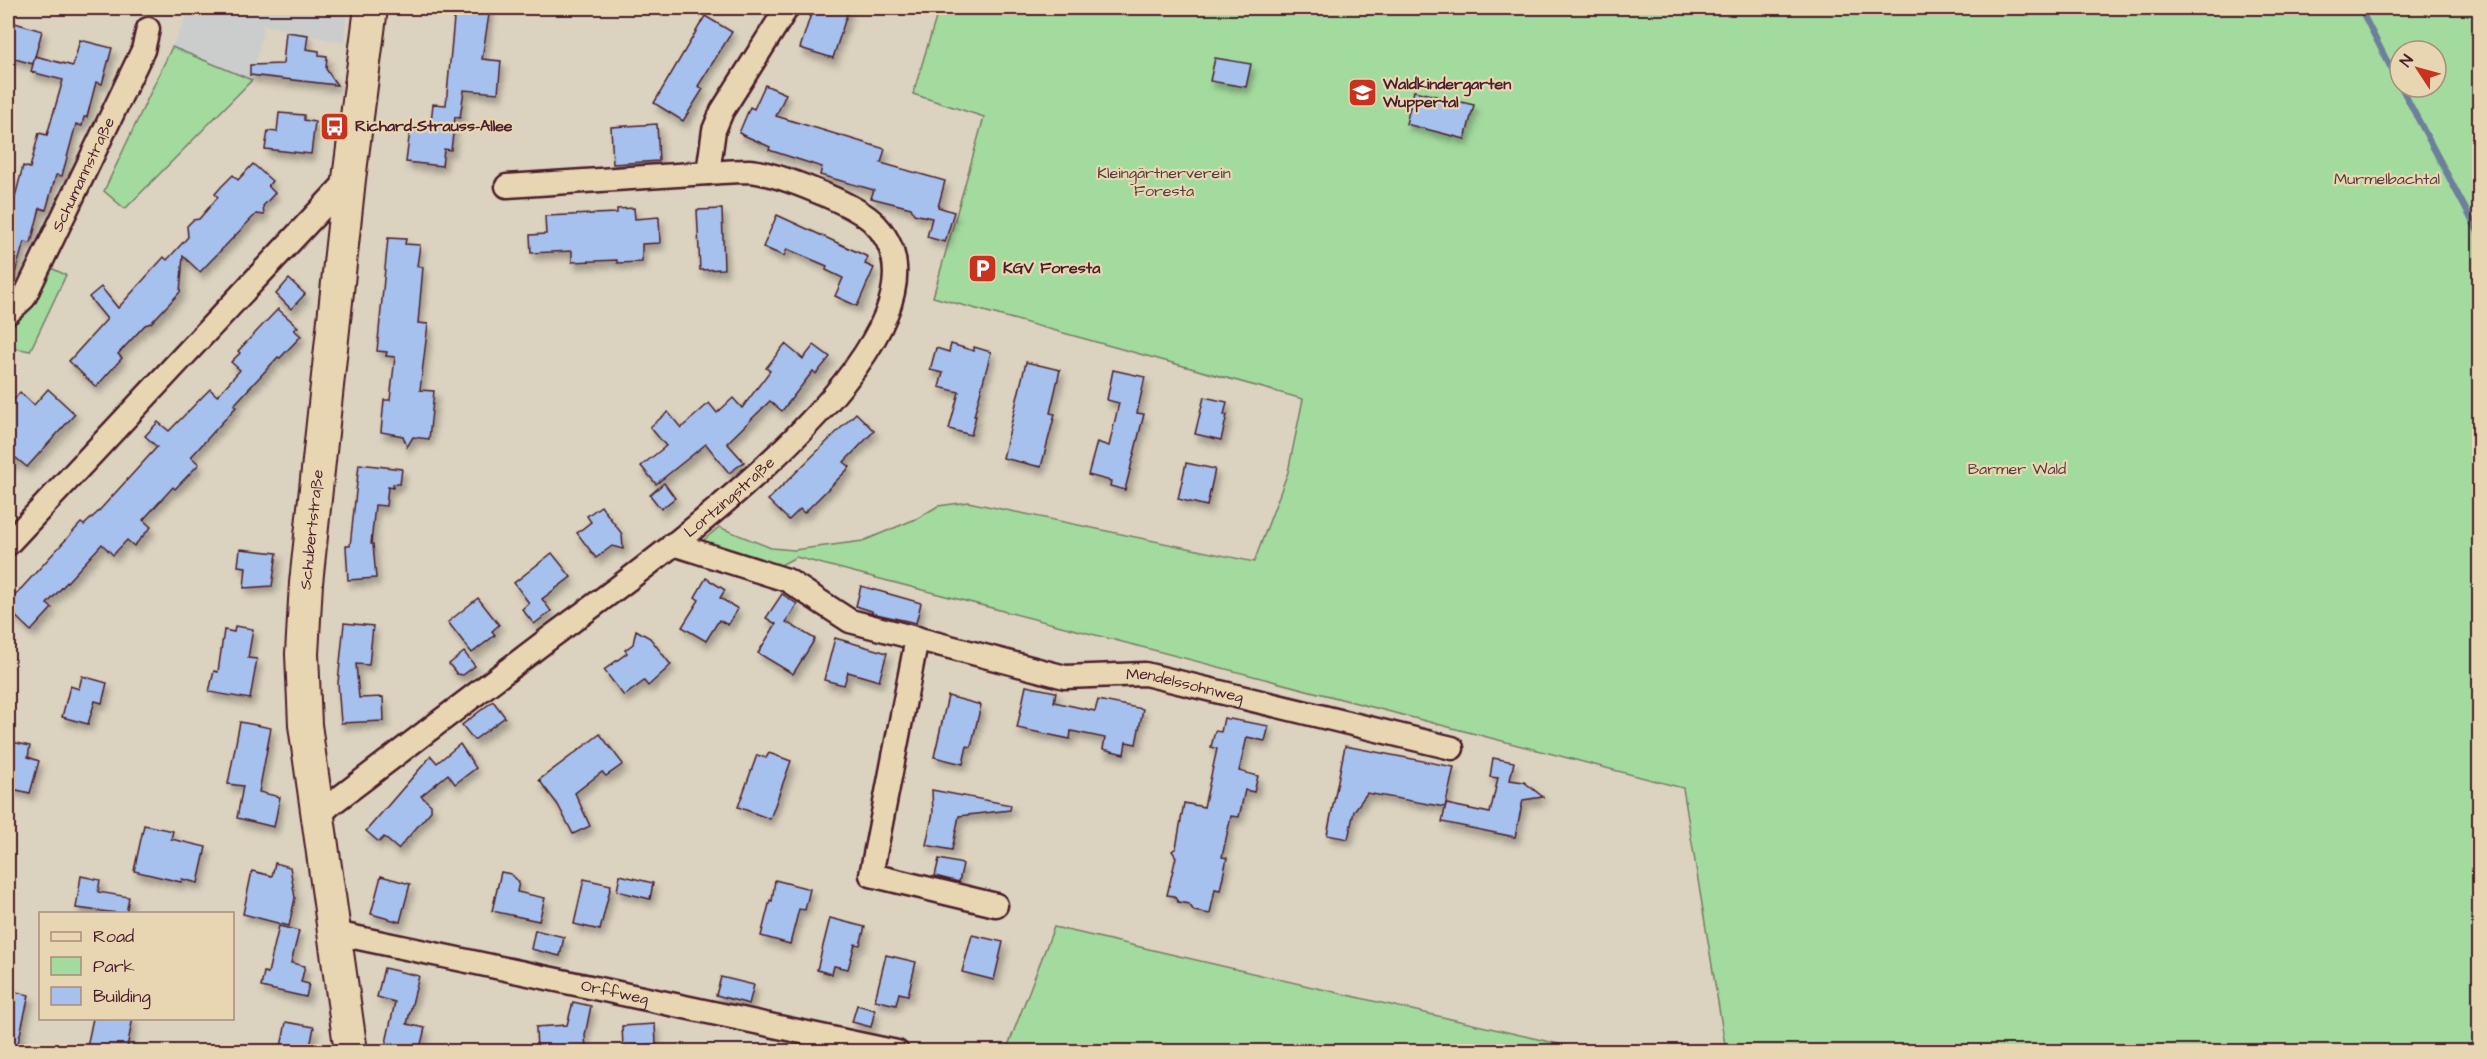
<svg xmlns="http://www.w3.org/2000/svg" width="2487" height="1059" font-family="'Architects Daughter',sans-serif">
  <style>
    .built { fill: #cbcdcd }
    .green { fill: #a3da9e; stroke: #767c64; stroke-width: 1.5; fill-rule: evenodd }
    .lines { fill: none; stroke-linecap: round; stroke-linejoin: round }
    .stream { stroke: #6d809b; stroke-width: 6 }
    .building { fill: #a6c1ed; stroke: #4a1f2b; stroke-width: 1.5; filter: url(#shadow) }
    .street-casing { stroke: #4a1f2b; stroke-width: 27 }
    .secondary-casing { stroke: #4a1f2b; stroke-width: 36 }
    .street { stroke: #e8d6b3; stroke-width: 22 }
    .secondary { stroke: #e8d6b3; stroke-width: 32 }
    .labels { text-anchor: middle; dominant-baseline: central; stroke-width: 4.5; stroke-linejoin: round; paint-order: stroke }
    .poi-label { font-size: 16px; font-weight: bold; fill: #4a1f2b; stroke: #e8d6b3; text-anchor: start }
    .park-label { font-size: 16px; fill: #573b3c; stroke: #e8d6b3 }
    .street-label { font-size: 16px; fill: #4a1f2b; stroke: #e8d6b3 }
  </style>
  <defs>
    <filter id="shadow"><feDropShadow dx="3.5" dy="6" stdDeviation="3" flood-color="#0004"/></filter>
  </defs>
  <rect width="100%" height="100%" fill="#dbd2bf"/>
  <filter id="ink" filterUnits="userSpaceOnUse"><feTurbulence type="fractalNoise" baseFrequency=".0167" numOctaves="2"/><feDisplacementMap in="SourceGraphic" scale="12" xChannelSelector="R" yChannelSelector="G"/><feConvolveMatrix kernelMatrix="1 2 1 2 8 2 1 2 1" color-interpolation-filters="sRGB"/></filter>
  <g filter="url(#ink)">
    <!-- built -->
    <polygon class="built" points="191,8 347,8 344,43 264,25 252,80 172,47"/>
    <!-- green -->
    <g class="green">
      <path d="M939,8H2479V1051H1726L1683,788L796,557L775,568L698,545L719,527L771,548L794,550L863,541L918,518L938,506L968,502L1254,562L1288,472L1303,399L933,297L984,117L913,94ZM2400,51H2436V87H2400Z"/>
      <polygon points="172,47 252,80 125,209 104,191"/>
      <path d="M51,268L66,275L30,351L8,347V326C31,313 40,291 51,268Z"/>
      <polygon points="1054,927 1589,1051 1006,1051"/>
    </g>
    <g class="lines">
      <!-- stream -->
      <g class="stream">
        <polyline points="2360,8 2400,86"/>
        <polyline points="2401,87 2480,236"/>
      </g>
    </g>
    <!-- building -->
    <g class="building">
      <polygon points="455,8 490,8 482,59 501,61 498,93 464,90 460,118 455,117 451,150 444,149 442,166 406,162 410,130 422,131 431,122 433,104 446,105"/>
      <polygon points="813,8 849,8 833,58 800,48"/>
      <polygon points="705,16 732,32 698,86 703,89 683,121 654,103"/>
      <polygon points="8,21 42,31 33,64 8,57"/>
      <polygon points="286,32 308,35 306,49 319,51 319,55 327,56 326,69 337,85 250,75 250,65 283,64"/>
      <polygon points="80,40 112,48 102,84 96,82 87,117 84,117 82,126 76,124 62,176 56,175 46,210 40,208 31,243 24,242 12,283 8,282 8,200 14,201 23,166 30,168 39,133 47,135 63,80 31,72 35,56 73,66"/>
      <polygon points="1215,58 1251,64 1246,87 1210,81"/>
      <polygon points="765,85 786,94 776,116 885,149 881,163 945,181 938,207 954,212 945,242 927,237 932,218 914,214 911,208 871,198 874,190 820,175 822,167 769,150 770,147 739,133 750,107 754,109"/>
      <polygon points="1414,91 1474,105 1465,139 1406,124"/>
      <polygon points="279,113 304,115 304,120 315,122 311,154 265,149 268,131 277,132"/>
      <polygon points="657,124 659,161 613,164 611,127"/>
      <polygon points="253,164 272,181 268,186 275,193 263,206 264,215 256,214 200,272 183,256 180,292 151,323 145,325 118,354 122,358 96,387 69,361 107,319 89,297 101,287 118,308 164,257 167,260 188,237 187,226 193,220 199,219 218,197 215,194 222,186 233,175 238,180"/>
      <polygon points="634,208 635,219 659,217 660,243 642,244 642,262 617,263 617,260 572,262 572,251 531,253 530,235 546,234 545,216 617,213 617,209"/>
      <polygon points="722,209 724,269 700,270 697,210"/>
      <polygon points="777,215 868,257 865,264 874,268 857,306 835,296 843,278 826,270 827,266 787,249 784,256 763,247"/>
      <polygon points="388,238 406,239 405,244 420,245 417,266 423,267 418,323 428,324 420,390 434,391 429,439 413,437 407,447 403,436 381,432 384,400 390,400 395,357 386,356 387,352 377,351"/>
      <polygon points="289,279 305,294 291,309 276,294"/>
      <polygon points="278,309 298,327 294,330 301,336 280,358 278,357 234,405 236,407 191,457 199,464 175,489 173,487 143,520 151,527 134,546 127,540 113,555 102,544 47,604 52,608 31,631 8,609 8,603 81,523 84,525 97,513 157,447 145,436 158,422 169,431 210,389 217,396 240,370 231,362 240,353 238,351"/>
      <polygon points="785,344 803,359 814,345 830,357 816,374 813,371 782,411 770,401 727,443 744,462 729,473 706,444 656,484 641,466 666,446 650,427 668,412 681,428 709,403 717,413 733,398 742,408 770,371 766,368"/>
      <polygon points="951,344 974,351 974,347 991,352 974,416 976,416 971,435 949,429 959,392 939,387 943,373 930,370 936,348 949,352"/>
      <polygon points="1026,362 1060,370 1050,413 1055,414 1041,467 1003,458"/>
      <polygon points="1113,370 1145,377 1137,413 1144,414 1125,490 1110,486 1111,481 1088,475 1097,442 1109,446 1119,403 1107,400"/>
      <polygon points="48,389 75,414 27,467 16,458 8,466 8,407 20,392 34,405"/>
      <polygon points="1204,397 1227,402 1224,415 1227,415 1221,440 1195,434"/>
      <polygon points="856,413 874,431 844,462 850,467 804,513 800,509 789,520 768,500"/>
      <polygon points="1186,463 1215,469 1207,506 1178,499"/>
      <polygon points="359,464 402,469 400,484 393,484 393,488 388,487 386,506 375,505 371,544 373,544 376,578 348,580 346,546 350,546"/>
      <polygon points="664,483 675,498 661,509 650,495"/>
      <polygon points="601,506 622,534 623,549 612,546 596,558 577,533 591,522 587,516"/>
      <polygon points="240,549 277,553 272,586 244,588 246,567 238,566"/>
      <polygon points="552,553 571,577 542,599 551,611 534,624 522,609 529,603 514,583"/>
      <polygon points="706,578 725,590 720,598 738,609 728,625 719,620 706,641 682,627 699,600 695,597"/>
      <polygon points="861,586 921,603 916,623 872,613 872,611 856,606"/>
      <polygon points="782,594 797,604 786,622 815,639 793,674 758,653 776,624 766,618"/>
      <polygon points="478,598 499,625 492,631 495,635 472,653 448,622"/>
      <polygon points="344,623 373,626 369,665 356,664 359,698 383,697 384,721 341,723 338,683"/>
      <polygon points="235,626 253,629 248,658 257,659 250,699 209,692 214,671 218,672 224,630 234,632"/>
      <polygon points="636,630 650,638 671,665 648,686 644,681 624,696 604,670 627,653 625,650 633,644"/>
      <polygon points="835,638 887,653 879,681 848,672 844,685 824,680"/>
      <polygon points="464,652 475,666 463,675 457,674 449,664"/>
      <polygon points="82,676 107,683 102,703 95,701 88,724 62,717 70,686 79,689"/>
      <polygon points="1026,686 1056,692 1054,702 1095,711 1098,700 1143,709 1136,744 1126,742 1124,754 1103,749 1105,738 1071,731 1070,739 1017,728"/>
      <polygon points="948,696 981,705 971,747 967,746 963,764 934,757"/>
      <polygon points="493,701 505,717 474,740 462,725"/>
      <polygon points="1224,718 1269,726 1265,741 1247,737 1239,771 1258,776 1254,792 1245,790 1239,817 1231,816 1222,857 1227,858 1220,890 1215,889 1210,914 1194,911 1189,904 1178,902 1174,896 1167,895 1176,857 1172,851 1176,848 1184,803 1204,807 1217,749 1211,747 1215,731 1221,732"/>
      <polygon points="240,722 271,728 259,792 280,797 274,827 237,818 243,786 228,784"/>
      <polygon points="600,734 623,764 606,776 602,772 575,793 590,826 573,834 558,805 539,780"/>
      <polygon points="8,741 30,746 28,757 39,761 30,793 8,788"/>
      <polygon points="460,744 476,768 455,784 448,774 421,796 431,805 431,811 398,849 384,837 379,842 366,831 431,756 437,763"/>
      <polygon points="1345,746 1454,767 1445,807 1367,793 1354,811 1348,839 1327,835"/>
      <polygon points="769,753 791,761 770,819 738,807 757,755 766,758"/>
      <polygon points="1493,758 1514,762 1510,780 1524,782 1543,797 1523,800 1515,837 1442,822 1446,804 1490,813 1498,778 1490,777"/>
      <polygon points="932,790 1011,805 1010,810 959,816 952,850 926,845 933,813"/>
      <polygon points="144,825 173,831 171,839 206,847 198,883 182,879 181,882 134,871"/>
      <polygon points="939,859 963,864 959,882 935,876"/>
      <polygon points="275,863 290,867 295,898 289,926 243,914 252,871 272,876"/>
      <polygon points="501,872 511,874 519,882 517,892 545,898 539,921 492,911"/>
      <polygon points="620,875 653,883 650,899 617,891"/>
      <polygon points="81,876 100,880 98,892 129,897 126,914 76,908"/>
      <polygon points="381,876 410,884 400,922 371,914"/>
      <polygon points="584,879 611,885 600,930 574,924"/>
      <polygon points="775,880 810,889 805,910 799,909 790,944 761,936 770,900 772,901"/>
      <polygon points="830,918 865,927 860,945 855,944 848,969 834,966 832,974 817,970"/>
      <polygon points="279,926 299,931 291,963 305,966 301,982 309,984 306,997 261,987 264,972 268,973"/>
      <polygon points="535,930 564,937 560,956 531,949"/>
      <polygon points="972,935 1003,942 994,980 962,972"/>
      <polygon points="886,955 916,962 908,995 899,993 896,1005 875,1000"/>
      <polygon points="384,968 419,976 407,1024 425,1028 419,1052 384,1052 395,1002 377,997"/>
      <polygon points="721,977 754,985 749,1004 716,995"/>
      <polygon points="8,990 29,995 16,1052 8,1052"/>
      <polygon points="573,1002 591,1006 585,1035 586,1052 537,1052 536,1027 567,1025"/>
      <polygon points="857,1005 875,1010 871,1027 852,1022"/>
      <polygon points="93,1018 133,1018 126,1052 86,1052"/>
      <polygon points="286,1022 314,1027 309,1052 280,1052"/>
      <polygon points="655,1024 656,1044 623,1046 622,1026"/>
    </g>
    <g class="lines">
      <defs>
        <g id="street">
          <polyline points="507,186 708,173"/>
          <path id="s1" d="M8,313L24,298L143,50L148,29"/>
          <polyline points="8,544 349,179"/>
          <path id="s2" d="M673,544L787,580L850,621L1065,677L1145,674L1452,748"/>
          <polyline points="917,638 871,875 996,905"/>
          <path id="s3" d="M319,816L330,805C402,750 474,695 547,640C621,584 990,331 872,221C852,203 777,173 749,171C736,171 722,172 708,173L714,130L722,111L787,8"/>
          <path id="s4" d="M335,933L897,1052"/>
        </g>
        <g id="secondary">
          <path id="s5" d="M351,1052L305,725L302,654L306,583L349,179L371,8"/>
        </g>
      </defs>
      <!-- street casing -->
      <use href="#street" class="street-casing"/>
      <!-- secondary casing -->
      <use href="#secondary" class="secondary-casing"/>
      <!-- street -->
      <use href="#street" class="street"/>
      <!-- secondary -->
      <use href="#secondary" class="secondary"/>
    </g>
  </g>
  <!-- icons -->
  <defs>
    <symbol id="school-square" viewBox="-11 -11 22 22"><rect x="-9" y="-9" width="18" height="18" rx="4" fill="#c8321e" stroke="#e8d6b3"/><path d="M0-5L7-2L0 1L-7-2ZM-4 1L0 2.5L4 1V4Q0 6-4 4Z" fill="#fff"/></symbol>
    <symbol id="bus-square" viewBox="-11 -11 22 22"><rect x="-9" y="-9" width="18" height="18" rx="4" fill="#c8321e" stroke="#e8d6b3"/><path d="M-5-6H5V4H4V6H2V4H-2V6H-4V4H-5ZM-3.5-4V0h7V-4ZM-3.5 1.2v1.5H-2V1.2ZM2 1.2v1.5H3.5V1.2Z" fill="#fff"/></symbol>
    <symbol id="parking-square" viewBox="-11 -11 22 22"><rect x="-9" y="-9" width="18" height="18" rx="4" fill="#c8321e" stroke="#e8d6b3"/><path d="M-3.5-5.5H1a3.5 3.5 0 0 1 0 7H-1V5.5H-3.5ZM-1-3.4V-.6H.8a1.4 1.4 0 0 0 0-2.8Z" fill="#fff"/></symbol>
  </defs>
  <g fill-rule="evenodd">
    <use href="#school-square" x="1346" y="76" width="33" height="33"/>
    <use href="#bus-square" x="318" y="110" width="33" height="33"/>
    <use href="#parking-square" x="966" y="252" width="33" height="33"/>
  </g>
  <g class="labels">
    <!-- poi labels -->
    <g class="poi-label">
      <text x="1383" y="84">Waldkindergarten<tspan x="1383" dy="18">Wuppertal</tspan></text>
      <text x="355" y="126">Richard-Strauss-Allee</text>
      <text x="1003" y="268">KGV Foresta</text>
    </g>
    <!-- park labels -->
    <g class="park-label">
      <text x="1164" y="173">Kleingärtnerverein<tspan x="1164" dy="18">Foresta</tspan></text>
      <text x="2387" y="179">Murmelbachtal</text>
      <text x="2017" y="469">Barmer Wald</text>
    </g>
    <!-- street labels -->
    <g class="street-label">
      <text stroke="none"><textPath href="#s1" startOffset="159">Schumannstraße</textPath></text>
      <text stroke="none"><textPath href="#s3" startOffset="520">Lortzingstraße</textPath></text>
      <text stroke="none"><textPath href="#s5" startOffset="526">Schubertstraße</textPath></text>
      <text stroke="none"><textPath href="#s2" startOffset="538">Mendelssohnweg</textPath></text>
      <text stroke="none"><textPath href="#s4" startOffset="286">Orffweg</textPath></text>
    </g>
  </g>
  <!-- margin -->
  <rect width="2487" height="1059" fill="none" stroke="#e8d6b3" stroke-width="30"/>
  <rect x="15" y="15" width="2457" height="1029" fill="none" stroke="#4a1f2b" stroke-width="2" filter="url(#ink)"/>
  <!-- legend -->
  <rect x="39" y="912" width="195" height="108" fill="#e8d6b3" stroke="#a98d7d" stroke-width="1.5"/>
  <rect x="51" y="932" width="30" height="9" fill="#e8d6b3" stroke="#a98d7d" stroke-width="1.5"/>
  <text x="93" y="942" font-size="18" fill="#4a1f2b">Road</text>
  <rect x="51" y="957" width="30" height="18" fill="#a3da9e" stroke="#a98d7d" stroke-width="1.5"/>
  <text x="93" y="972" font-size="18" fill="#4a1f2b">Park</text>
  <rect x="51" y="987" width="30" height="18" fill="#a6c1ed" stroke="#a98d7d" stroke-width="1.5"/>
  <text x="93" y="1002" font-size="18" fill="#4a1f2b">Building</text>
  <!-- north arrow -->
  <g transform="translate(2418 69) rotate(306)"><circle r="28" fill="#e8d6b3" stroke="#a98d7d" stroke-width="1.5"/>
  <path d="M0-4.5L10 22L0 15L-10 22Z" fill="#c8321e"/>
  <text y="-9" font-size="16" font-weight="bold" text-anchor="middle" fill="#4a1f2b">N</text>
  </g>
</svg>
